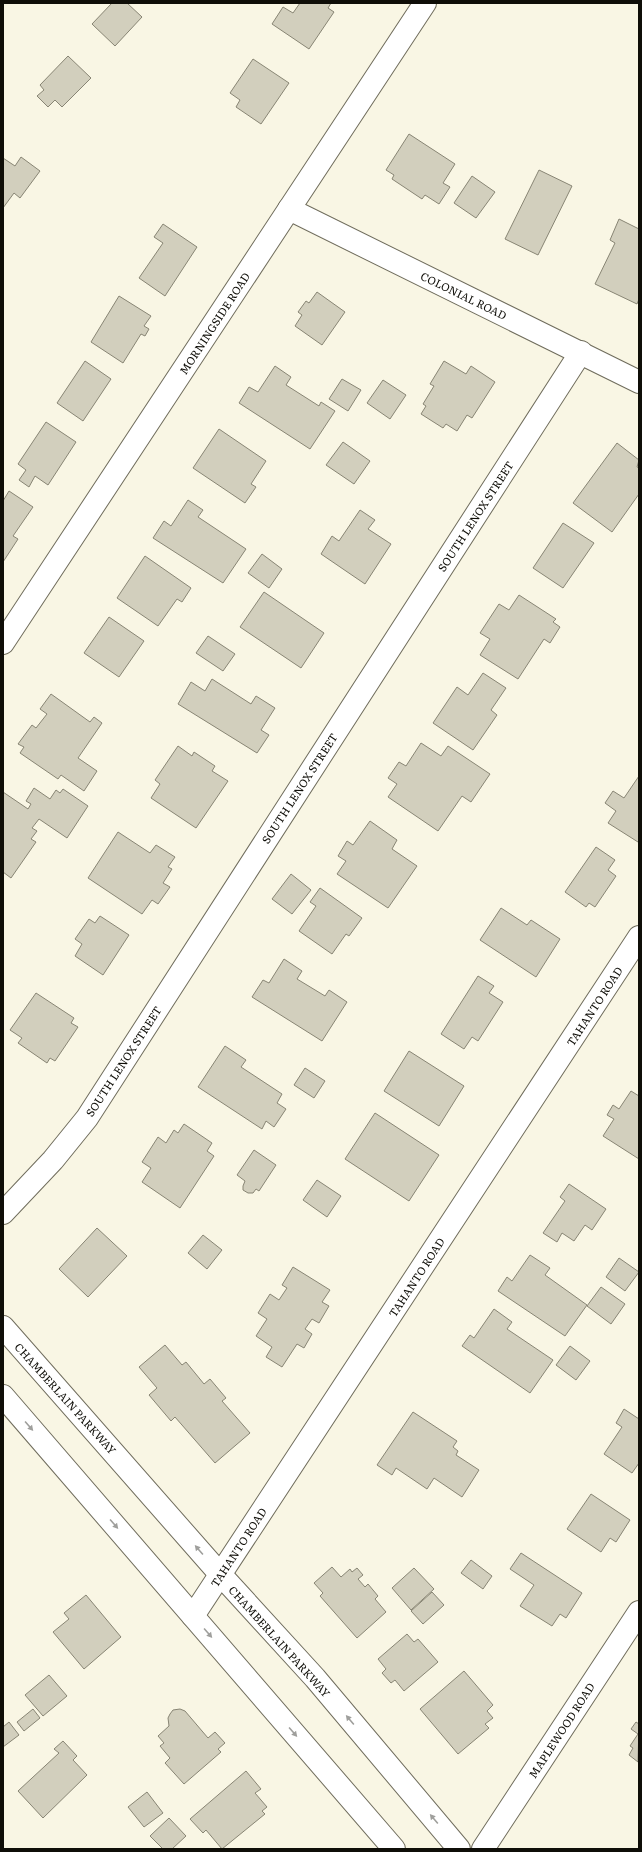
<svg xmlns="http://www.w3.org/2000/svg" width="642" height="1852" font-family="Literata,serif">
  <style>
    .building { fill: #d2cfbd; stroke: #888574 }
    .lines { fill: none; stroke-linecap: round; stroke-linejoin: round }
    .minor-casing { stroke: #706d5d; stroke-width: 24 }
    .minor { stroke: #fff; stroke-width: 22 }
    .oneway { fill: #9f9f9c }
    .labels { text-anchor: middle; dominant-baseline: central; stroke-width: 3; stroke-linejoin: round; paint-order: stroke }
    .street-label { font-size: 11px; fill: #0f0e08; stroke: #fff }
  </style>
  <rect width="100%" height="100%" fill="#f9f6e4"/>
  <!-- building -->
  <g class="building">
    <polygon points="112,3 127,3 142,17 115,46 92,24"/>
    <polygon points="300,3 331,3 328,8 334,12 309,49 272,24 283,7 293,13"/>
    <polygon points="68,56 91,78 62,107 55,100 48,107 37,96 44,90 40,85"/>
    <polygon points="253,59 289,83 261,124 236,107 240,100 230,93"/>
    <polygon points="409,134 455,164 443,183 450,187 439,204 425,195 422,199 392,179 394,175 386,170"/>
    <polygon points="21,157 40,171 20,198 14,193 3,208 3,158 15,166"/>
    <polygon points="539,170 572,186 538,255 505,239"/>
    <polygon points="472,176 495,192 476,218 454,203"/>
    <polygon points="619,219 639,229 639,299 637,304 595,284 615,243 610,240"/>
    <polygon points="163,224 197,247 165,296 139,278 163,243 154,237"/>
    <polygon points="317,292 345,312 322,345 295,326 302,315 298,312 306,301 309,303"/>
    <polygon points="119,296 151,316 144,326 149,329 145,336 141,334 123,363 91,342"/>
    <polygon points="85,361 111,379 83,421 57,403"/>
    <polygon points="444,361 466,374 471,366 495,382 472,418 467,415 457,431 446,424 443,428 421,414 426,406 423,404 434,386 430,384"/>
    <polygon points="275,366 291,377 286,385 319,406 321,402 335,411 310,449 239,403 249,387 258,392"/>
    <polygon points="342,379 361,390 348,411 329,399"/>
    <polygon points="383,380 406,395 390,419 367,403"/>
    <polygon points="46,422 76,442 48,485 35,476 29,487 19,480 26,470 18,464"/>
    <polygon points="219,429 266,461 251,484 256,487 245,503 193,468"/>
    <polygon points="343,442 370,461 354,484 326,465"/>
    <polygon points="617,443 639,460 637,467 639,468 639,494 612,532 573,503"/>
    <polygon points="9,491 33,507 13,536 18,539 3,562 3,501"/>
    <polygon points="188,500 203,510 198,517 246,549 223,583 153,538 164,521 171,526"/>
    <polygon points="360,510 375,520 368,529 391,544 365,584 321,554 332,536 339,541"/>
    <polygon points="563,523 594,543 563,588 533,568"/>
    <polygon points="262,554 282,569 269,588 248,573"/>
    <polygon points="145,556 191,588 182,602 177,599 158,626 117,598"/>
    <polygon points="264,592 324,633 301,668 240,627"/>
    <polygon points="519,595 556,619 553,622 560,627 550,643 544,639 518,679 480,655 490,639 480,633 499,604 509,610"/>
    <polygon points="109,617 144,641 119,677 84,653"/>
    <polygon points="208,636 235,654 223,671 196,653"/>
    <polygon points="483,673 506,688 491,710 497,715 473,750 433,723 457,687 468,695"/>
    <polygon points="212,679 251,704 256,696 275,708 261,730 269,735 257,753 178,704 191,682 205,691"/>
    <polygon points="51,694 90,722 94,717 102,723 78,758 97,771 84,791 61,775 58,779 20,753 24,747 18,744 32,725 36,728 47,714 40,709"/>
    <polygon points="421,743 441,756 448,746 490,774 471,802 462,796 438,831 388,797 397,784 388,778 399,762 406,766"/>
    <polygon points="178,746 192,756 194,752 215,766 212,771 228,781 196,828 151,798 160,784 155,780"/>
    <polygon points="639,776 639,841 638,842 608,823 616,811 605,803 613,791 624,798"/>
    <polygon points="34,788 50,799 56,790 60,793 63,789 88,806 67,838 39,819 32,828 37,831 31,839 36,842 11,878 3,872 3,792 28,809 31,804 26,801"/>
    <polygon points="370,821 397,840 392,849 417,866 388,908 337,874 346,861 338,856 347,841 353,845"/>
    <polygon points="118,832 150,853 156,845 175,857 168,867 172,869 163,883 170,887 158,904 152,900 142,914 88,878"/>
    <polygon points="596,847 615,860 608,870 616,876 595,907 589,903 586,907 565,892"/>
    <polygon points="291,874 311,890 292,914 272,899"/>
    <polygon points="320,888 362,918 349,936 346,934 332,954 299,931 316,906 310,902"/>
    <polygon points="501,908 527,925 531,920 560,939 536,977 480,940"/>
    <polygon points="100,916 129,935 103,975 75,956 82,944 75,939 89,919 95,923"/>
    <polygon points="284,959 302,971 297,979 325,996 329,990 347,1002 322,1041 252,997 263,980 269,983"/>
    <polygon points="478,976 494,986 489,993 503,1002 478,1041 472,1037 464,1049 441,1034"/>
    <polygon points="36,993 74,1018 71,1023 78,1027 55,1061 50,1058 47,1063 18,1043 22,1038 10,1030"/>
    <polygon points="225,1046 246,1060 241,1067 282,1094 277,1103 286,1109 274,1127 266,1121 262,1129 198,1087"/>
    <polygon points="409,1051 464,1086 439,1126 384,1091"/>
    <polygon points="305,1068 325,1081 314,1098 294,1085"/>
    <polygon points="631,1091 639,1096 639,1159 603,1136 614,1119 607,1115 613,1105 619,1109"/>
    <polygon points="375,1113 439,1155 409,1201 345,1159"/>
    <polygon points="184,1124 212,1143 207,1151 214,1156 180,1208 142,1182 151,1168 142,1162 158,1137 166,1143 174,1130 178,1133"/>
    <polygon points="254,1150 276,1165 259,1191 256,1189 253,1193 248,1193 243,1190 243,1186 245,1181 237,1175"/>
    <polygon points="317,1180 341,1196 327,1217 303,1200"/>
    <polygon points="569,1184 606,1209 592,1230 585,1225 574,1241 562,1233 557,1242 543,1233 565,1201 560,1197"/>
    <polygon points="97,1228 127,1256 88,1297 59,1269"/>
    <polygon points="203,1235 222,1250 207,1269 188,1253"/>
    <polygon points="530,1255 550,1268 545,1275 587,1305 565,1336 498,1291 507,1277 512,1281"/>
    <polygon points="619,1258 639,1272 625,1291 606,1277"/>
    <polygon points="293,1267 330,1290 322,1302 329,1306 319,1323 312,1319 305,1329 312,1334 304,1348 297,1344 282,1367 266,1357 272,1347 256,1336 267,1319 258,1313 270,1294 279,1300 287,1288 282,1285"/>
    <polygon points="601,1287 625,1304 611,1324 587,1306"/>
    <polygon points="494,1309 512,1322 507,1329 553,1360 530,1393 462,1346 470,1335 474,1338"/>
    <polygon points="165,1345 182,1365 186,1362 204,1384 210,1379 226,1398 222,1401 250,1433 215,1463 175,1417 171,1421 149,1395 157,1388 139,1367"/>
    <polygon points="570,1346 590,1361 576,1380 556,1365"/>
    <polygon points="624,1409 639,1419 639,1463 632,1473 604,1454 622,1427 616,1423"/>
    <polygon points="413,1412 457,1441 453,1447 458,1451 456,1455 479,1470 462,1497 434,1478 427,1489 396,1468 392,1475 377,1465"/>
    <polygon points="591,1494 630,1520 616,1542 610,1538 601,1552 567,1529"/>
    <polygon points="521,1553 582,1593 566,1618 560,1614 552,1626 520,1606 534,1585 510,1569"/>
    <polygon points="471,1560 492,1576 483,1589 461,1573"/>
    <polygon points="332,1567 341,1577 350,1569 352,1572 357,1568 363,1575 358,1579 365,1587 368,1584 378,1596 375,1599 386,1612 357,1638 320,1596 323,1593 314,1583"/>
    <polygon points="414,1568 434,1589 411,1610 392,1588"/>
    <polygon points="432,1592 444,1605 423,1624 411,1611"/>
    <polygon points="86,1595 121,1637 84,1669 53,1632 69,1619 64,1613"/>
    <polygon points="407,1634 414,1642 418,1639 438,1662 404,1691 395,1680 391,1683 382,1673 386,1669 378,1659"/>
    <polygon points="464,1671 493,1705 487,1711 493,1718 485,1724 489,1728 458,1754 420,1709"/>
    <polygon points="49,1675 67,1696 43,1716 25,1695"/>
    <polygon points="33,1709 40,1718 24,1731 17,1722"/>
    <polygon points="180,1709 185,1711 208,1738 215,1732 225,1743 218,1749 221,1752 184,1784 165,1763 170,1758 160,1746 164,1743 158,1736 169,1726 168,1718 170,1714 173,1710"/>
    <polygon points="9,1722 19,1735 3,1747 3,1727"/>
    <polygon points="636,1722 639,1724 638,1762 629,1755 633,1748 630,1746 638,1734 631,1729"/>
    <polygon points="63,1741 77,1756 73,1760 87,1775 43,1818 18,1791 59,1753 54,1749"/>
    <polygon points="246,1771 261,1789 255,1793 267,1807 262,1811 265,1814 222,1849 206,1830 203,1833 190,1819"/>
    <polygon points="147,1792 163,1813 144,1827 128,1807"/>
    <polygon points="169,1818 186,1836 172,1849 163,1849 150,1836"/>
  </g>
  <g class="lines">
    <defs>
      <g id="minor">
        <polyline points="289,209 639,382"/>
        <polyline points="3,643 425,3"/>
        <polyline points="3,1213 53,1160 87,1118 581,352"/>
        <polyline points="3,1327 220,1574 315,1678 459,1849"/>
        <polyline points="3,1396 394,1849"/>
        <polyline points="193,1616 639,937"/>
        <polyline points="483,1849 639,1612"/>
      </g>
    </defs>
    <!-- minor casing -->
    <use href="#minor" class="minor-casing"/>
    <!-- minor -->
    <use href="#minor" class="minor"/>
  </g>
  <!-- one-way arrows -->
  <defs><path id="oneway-solid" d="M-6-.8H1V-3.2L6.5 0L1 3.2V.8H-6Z"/></defs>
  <g class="oneway">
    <use href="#oneway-solid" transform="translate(29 1426) rotate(49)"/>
    <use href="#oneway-solid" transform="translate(114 1524) rotate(49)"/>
    <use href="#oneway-solid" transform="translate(199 1550) rotate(-131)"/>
    <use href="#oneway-solid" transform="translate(208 1633) rotate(49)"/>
    <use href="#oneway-solid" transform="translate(350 1720) rotate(-130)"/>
    <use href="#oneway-solid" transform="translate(293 1732) rotate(49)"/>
    <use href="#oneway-solid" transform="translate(434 1819) rotate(-130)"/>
  </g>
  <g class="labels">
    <!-- street labels -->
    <g class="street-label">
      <text transform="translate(464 295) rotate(26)">COLONIAL ROAD</text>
      <text transform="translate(214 323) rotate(-57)">MORNINGSIDE ROAD</text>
      <text transform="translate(475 516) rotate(-57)">SOUTH LENOX STREET</text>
      <text transform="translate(299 788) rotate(-57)">SOUTH LENOX STREET</text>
      <text transform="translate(594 1006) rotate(-57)">TAHANTO ROAD</text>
      <text transform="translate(123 1061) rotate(-57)">SOUTH LENOX STREET</text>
      <text transform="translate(416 1277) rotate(-57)">TAHANTO ROAD</text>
      <text transform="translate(66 1398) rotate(48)">CHAMBERLAIN PARKWAY</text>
      <text transform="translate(238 1547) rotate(-57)">TAHANTO ROAD</text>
      <text transform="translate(280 1641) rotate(48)">CHAMBERLAIN PARKWAY</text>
      <text transform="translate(561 1730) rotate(-57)">MAPLEWOOD ROAD</text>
    </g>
  </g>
  <!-- border -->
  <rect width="642" height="1852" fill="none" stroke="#0f0e08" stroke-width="8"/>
</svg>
